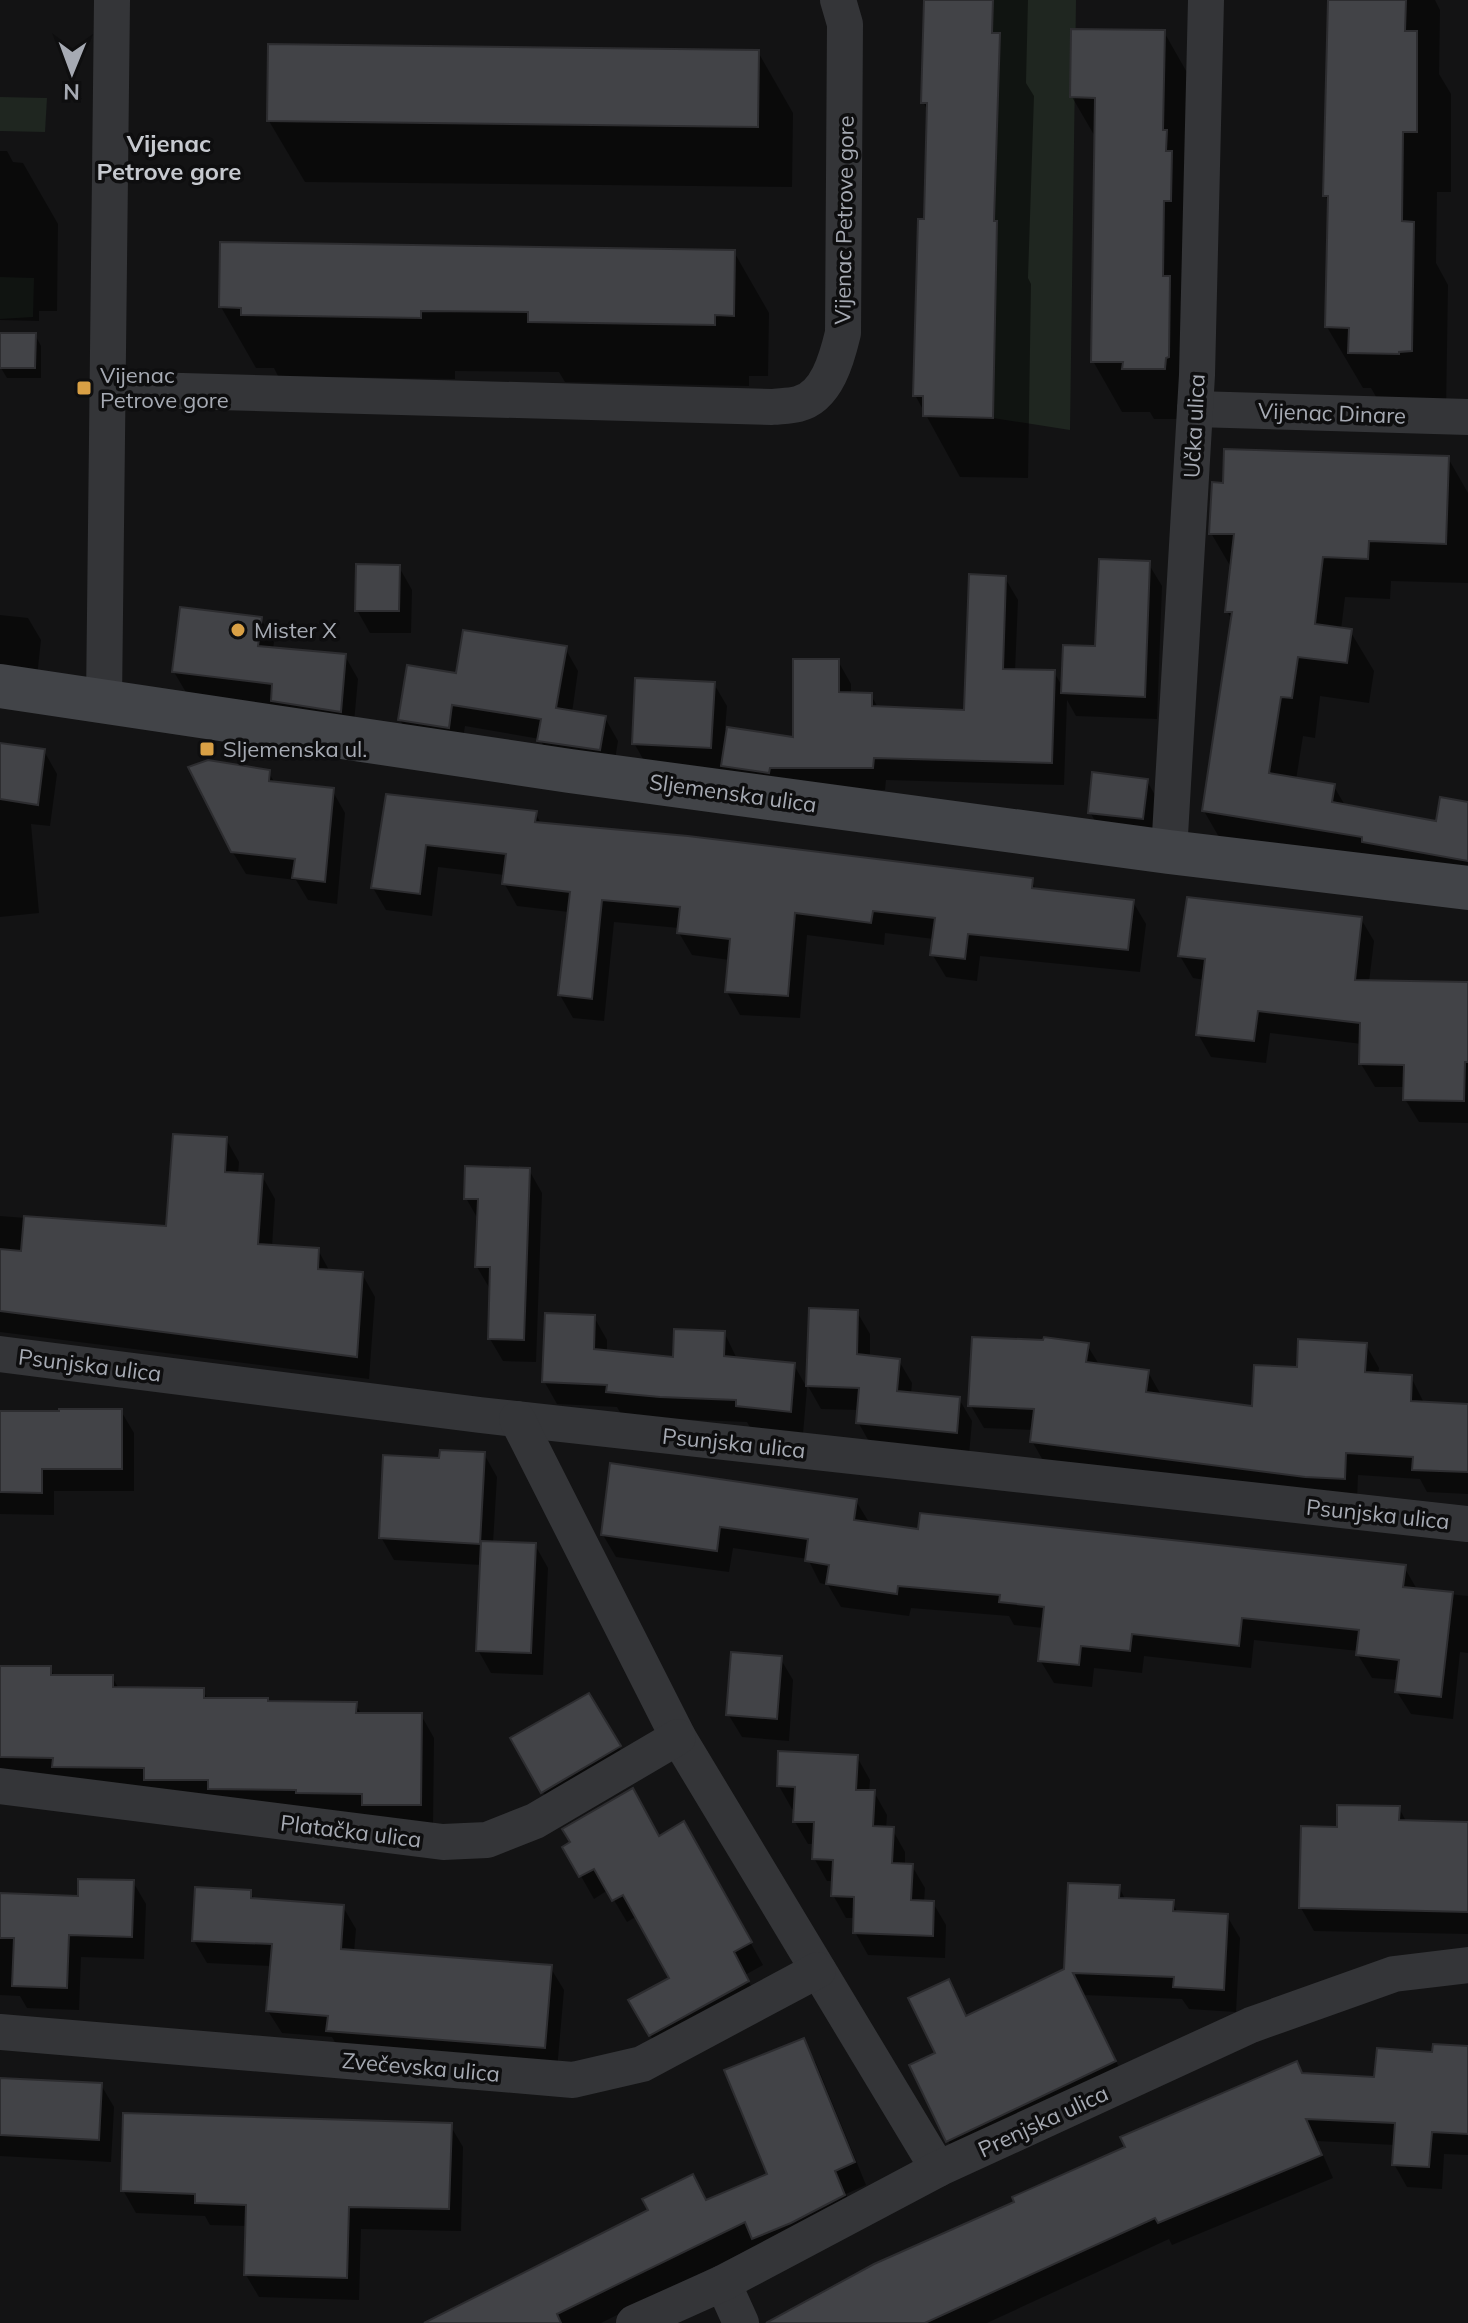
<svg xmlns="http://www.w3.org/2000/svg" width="1468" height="2323" font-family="Mulish,sans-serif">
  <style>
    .green { fill: #1f2620 }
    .shadow { fill: #0007 }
    .building { fill: #424347; stroke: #2d2d30; stroke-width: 2 }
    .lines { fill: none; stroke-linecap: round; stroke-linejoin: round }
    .street { stroke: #343538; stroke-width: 36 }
    .secondary { stroke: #424448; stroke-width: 44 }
    .poi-dot { fill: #d9a045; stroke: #0e0e0f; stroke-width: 3 }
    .labels { text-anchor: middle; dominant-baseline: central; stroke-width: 7; stroke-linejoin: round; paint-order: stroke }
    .street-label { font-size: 22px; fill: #a6aab3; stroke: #0e0e0f }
    .poi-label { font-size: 22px; fill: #a6aab3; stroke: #0e0e0f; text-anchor: start }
    .neighbourhood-label { font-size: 24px; font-weight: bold; fill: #c6c9cf; stroke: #0e0e0f }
  </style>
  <rect width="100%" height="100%" fill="#131314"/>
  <!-- green -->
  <g class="green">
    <polygon points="993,0 1076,0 1070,430 993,418 997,221 994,221 1000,33 992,33"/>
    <polygon points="0,97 47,98 45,132 0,131"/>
    <polygon points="0,277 34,278 33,317 0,319"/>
  </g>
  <!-- shadow -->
  <g class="shadow">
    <polygon points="925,0 1028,0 1026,83 1034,96 1028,278 1031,284 1028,478 960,477 915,395 926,221 929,113 923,102"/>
    <polygon points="1330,0 1435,0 1440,10 1439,74 1451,94 1451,192 1437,192 1436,263 1448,285 1446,412 1386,414 1371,388 1363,388 1327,327 1330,203 1325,196"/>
    <polygon points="1164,32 1193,83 1193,419 1154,419 1150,412 1122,412 1093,361 1097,140 1072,97"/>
    <polygon points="758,52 793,113 792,187 305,182 269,121"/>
    <polygon points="0,151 7,151 13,162 23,163 58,224 57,311 39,311 39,321 0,320"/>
    <polygon points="734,252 769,313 768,376 749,376 749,386 565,382 559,372 455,371 455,379 278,376 274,368 256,368 221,307"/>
    <polygon points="35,335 41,346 41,378 7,378 1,368"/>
    <polygon points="1448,458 1468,493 1468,583 1391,581 1390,599 1345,597 1341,630 1350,631 1374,671 1369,703 1320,696 1315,738 1303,736 1296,780 1333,785 1346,807 1437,823 1468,804 1468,897 1227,851 1204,811 1232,620 1227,611 1232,569 1211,533"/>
    <polygon points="1148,563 1162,586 1157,719 1076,716 1067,700 1064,785 886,780 885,790 736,788 725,770 647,766 634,743 714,684 727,706 725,729 795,740 838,661 851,684 851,694 871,695 878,708 966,712 1005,578 1018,600 1015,671 1054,672 1063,688 1097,648"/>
    <polygon points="399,567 412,590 411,633 370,633 357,610"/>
    <polygon points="0,615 28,618 41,640 36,686 0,688"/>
    <polygon points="261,619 274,642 273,649 345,656 358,679 353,733 187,694 174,672"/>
    <polygon points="565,648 578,671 572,713 605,718 618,741 613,772 552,763 540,739 465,726 461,750 413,742 400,720"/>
    <polygon points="0,745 44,751 57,774 50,826 31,824 39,913 0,917"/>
    <polygon points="268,772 275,783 332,790 345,813 337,904 308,900 296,880 246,874 232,851"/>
    <polygon points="1147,781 1160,804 1155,841 1103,835 1090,812"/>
    <polygon points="388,796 535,813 542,825 1031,880 1037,891 1133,902 1146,924 1140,972 980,956 977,981 946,977 932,954 934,939 885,933 884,945 807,935 800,1018 740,1015 727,992 730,960 692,955 679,933 679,928 614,922 604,1021 573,1018 560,995 569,912 517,906 504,883 505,875 438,867 432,916 386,910 373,888"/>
    <polygon points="1361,919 1374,941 1369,982 1468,984 1468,1123 1419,1122 1405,1099 1406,1087 1375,1087 1361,1064 1362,1044 1270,1033 1266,1063 1211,1057 1198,1034 1205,980 1193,978 1180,956"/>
    <polygon points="226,1139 239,1162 238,1175 262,1176 275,1199 272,1247 318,1250 330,1272 362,1274 375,1297 369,1379 0,1332 0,1216 168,1229"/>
    <polygon points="529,1170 542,1193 536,1362 503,1361 490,1339 490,1289 477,1267 479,1221 466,1198"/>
    <polygon points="857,1312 870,1334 870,1358 899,1361 912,1383 911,1394 959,1399 972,1421 969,1455 871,1445 858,1422 859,1410 821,1409 808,1386"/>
    <polygon points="594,1317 607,1340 607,1352 675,1359 724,1332 737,1359 794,1365 807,1388 803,1434 751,1429 747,1422 674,1419 621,1414 617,1407 557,1404 544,1381"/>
    <polygon points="1087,1345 1100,1366 1148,1372 1161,1395 1254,1408 1299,1369 1366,1345 1379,1368 1378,1375 1411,1377 1424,1403 1468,1405 1468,1494 1427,1492 1420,1479 1358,1475 1357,1501 1045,1464 1032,1441 1034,1430 984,1428 971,1406"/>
    <polygon points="121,1411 134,1433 134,1491 54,1491 54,1515 0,1514 0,1412"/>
    <polygon points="484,1454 497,1477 493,1543 535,1545 548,1568 543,1675 491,1673 478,1650 482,1565 394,1560 381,1537 441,1460"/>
    <polygon points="856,1501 870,1524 920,1531 1404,1567 1418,1591 1468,1596 1468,1653 1460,1652 1453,1719 1411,1714 1397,1692 1399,1680 1372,1678 1358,1655 1359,1651 1254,1640 1251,1668 1144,1656 1142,1673 1094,1668 1092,1687 1054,1683 1040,1660 1044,1628 1014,1625 1009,1616 911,1608 909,1616 841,1607 828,1585 820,1583 808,1559 733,1548 729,1572 616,1557 603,1535"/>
    <polygon points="780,1658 793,1680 789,1741 742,1737 728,1714"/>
    <polygon points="0,1668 50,1668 55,1677 112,1677 119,1689 203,1690 208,1700 269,1704 355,1704 362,1715 421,1715 434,1738 433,1827 0,1771"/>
    <polygon points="589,1695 632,1770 556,1814 512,1739"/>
    <polygon points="857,1757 870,1780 869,1792 874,1792 887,1815 886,1829 892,1829 905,1852 905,1865 912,1866 925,1888 924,1902 933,1903 946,1925 945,1958 868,1955 855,1932 856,1918 846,1918 833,1895 834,1881 827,1881 814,1858 815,1844 808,1844 795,1822 796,1809 792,1809 779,1786"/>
    <polygon points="1399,1808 1407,1823 1468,1824 1468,1934 1314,1931 1301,1908 1339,1829"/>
    <polygon points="684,1824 763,1965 745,1975 761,2004 663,2058 631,2001 672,1978 637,1916 627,1922 608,1890 594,1899 565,1848 659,1838"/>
    <polygon points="133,1882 146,1904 144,1959 81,1957 79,2010 27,2008 20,1996 0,1995 0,1895 80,1898"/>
    <polygon points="1119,1887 1126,1901 1172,1902 1178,1913 1227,1916 1240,1938 1236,2012 1189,2009 1182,1999 1084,1995 1127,2084 961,2163 948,2141 937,2054 948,1981 967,2017 1066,1970"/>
    <polygon points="250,1892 255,1900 343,1907 356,1929 354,1952 550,1967 564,1990 557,2070 342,2054 332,2037 282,2033 268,2011 272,1966 207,1963 194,1941"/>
    <polygon points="803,2041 816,2063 866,2185 846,2194 856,2218 758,2245 601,2323 428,2323 770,2176"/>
    <polygon points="1468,2048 1468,2155 1444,2154 1442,2189 1407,2187 1394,2164 1395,2145 1317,2141 1333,2178 1172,2245 1169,2239 987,2323 784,2323 1303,2075 1376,2079 1434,2054"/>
    <polygon points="0,2080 101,2085 114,2107 111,2162 0,2156"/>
    <polygon points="450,2125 463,2147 461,2231 361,2229 359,2300 259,2297 246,2275 247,2226 210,2225 205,2216 136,2213 123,2190"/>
  </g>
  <!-- building -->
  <g class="building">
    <polygon points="924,0 993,0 992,33 1000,33 994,221 997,221 993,418 923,416 923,396 913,396 918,219 924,219 927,103 921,103"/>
    <polygon points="1328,0 1406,0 1405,31 1417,31 1417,132 1403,132 1402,221 1414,222 1412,351 1399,352 1399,354 1348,353 1349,328 1325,327 1328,196 1323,196"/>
    <polygon points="1071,29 1165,30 1163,130 1167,130 1166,151 1172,151 1171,201 1164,201 1163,276 1170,276 1169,357 1166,358 1165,369 1122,369 1123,362 1091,362 1095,98 1070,97"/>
    <polygon points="268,44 759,50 758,127 267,121"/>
    <polygon points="220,242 735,250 734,316 715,315 715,325 528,322 528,312 421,311 421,318 241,315 241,308 219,307"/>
    <polygon points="0,333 36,333 35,368 0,368"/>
    <polygon points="1224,449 1449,456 1446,544 1369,541 1368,559 1323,557 1315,624 1352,629 1347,663 1298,657 1292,698 1281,697 1269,773 1335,784 1332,802 1436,821 1440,797 1468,802 1468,861 1362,842 1362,837 1202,811 1232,612 1225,612 1234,534 1209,534 1212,482 1223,483"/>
    <polygon points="1099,559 1150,561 1145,697 1061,693 1063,645 1095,646"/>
    <polygon points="356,564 400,565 399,611 355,611"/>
    <polygon points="969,574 1006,576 1003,669 1055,670 1052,763 874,758 873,768 770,768 769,773 721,766 727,727 793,737 793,659 839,659 839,692 872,693 872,706 964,710"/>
    <polygon points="180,607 262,617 258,646 346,654 341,712 271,701 272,684 172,672"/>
    <polygon points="463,630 567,646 556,708 606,716 600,750 537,741 541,719 452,705 449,728 398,720 407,665 456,673"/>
    <polygon points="635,678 715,682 711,748 632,744"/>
    <polygon points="0,743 45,749 38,805 0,799"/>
    <polygon points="208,760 270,770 269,781 334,788 325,882 292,878 295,859 231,852 188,767"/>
    <polygon points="1092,772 1148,779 1143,819 1088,813"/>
    <polygon points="386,794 537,811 535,822 688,836 1033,878 1032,888 1134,900 1128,950 968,934 965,959 930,955 935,918 873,911 871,923 795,913 788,996 725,992 730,939 677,933 680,907 602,900 592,999 558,995 570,892 502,884 506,854 426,845 420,894 371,888"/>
    <polygon points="1187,897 1362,917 1355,980 1468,982 1468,1062 1465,1062 1464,1101 1403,1100 1404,1065 1359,1064 1360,1023 1258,1011 1254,1041 1196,1035 1205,959 1178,956"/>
    <polygon points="173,1134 227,1137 225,1172 263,1174 258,1244 319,1248 318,1269 363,1272 357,1357 0,1311 0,1249 21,1251 24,1216 166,1226"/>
    <polygon points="465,1166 530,1168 524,1340 488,1339 490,1267 475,1267 478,1199 464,1199"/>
    <polygon points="809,1308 858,1310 857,1354 900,1359 897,1391 960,1397 957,1433 856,1423 859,1388 806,1386"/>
    <polygon points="545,1313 595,1315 594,1349 673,1357 674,1329 725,1331 724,1356 795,1363 791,1412 736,1406 736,1400 660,1397 606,1392 607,1385 542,1382"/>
    <polygon points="972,1337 1043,1340 1044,1337 1089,1343 1086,1362 1149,1370 1146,1392 1252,1406 1254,1365 1297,1367 1298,1339 1367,1343 1365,1372 1412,1375 1411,1401 1468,1404 1468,1472 1412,1470 1413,1457 1346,1453 1345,1479 1305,1477 1030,1442 1034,1409 968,1406"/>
    <polygon points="59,1409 122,1409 122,1469 42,1469 42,1493 0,1492 0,1411 59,1411"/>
    <polygon points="440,1450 485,1452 480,1544 379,1538 383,1455 439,1458"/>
    <polygon points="610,1463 857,1499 854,1520 918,1529 920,1513 1406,1565 1403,1587 1453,1592 1441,1697 1395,1692 1399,1660 1356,1655 1359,1630 1242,1618 1239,1646 1132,1634 1130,1651 1081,1646 1079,1665 1038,1661 1044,1607 999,1602 1000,1595 898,1586 897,1594 826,1584 829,1565 805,1561 808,1539 720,1527 717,1551 601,1535"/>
    <polygon points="481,1541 536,1543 531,1653 476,1651"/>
    <polygon points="731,1652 782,1656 777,1719 726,1715"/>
    <polygon points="0,1666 51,1666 51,1675 113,1675 113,1687 204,1688 204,1698 268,1698 268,1701 357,1702 356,1713 422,1713 421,1805 362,1805 362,1794 296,1793 296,1790 208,1789 208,1780 144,1780 144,1768 52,1767 53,1758 0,1757"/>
    <polygon points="589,1693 621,1746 541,1793 510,1738"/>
    <polygon points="778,1751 858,1755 856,1790 875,1790 873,1826 894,1827 892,1863 913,1864 911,1900 934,1901 933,1936 853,1933 854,1897 831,1896 833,1860 812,1859 814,1822 793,1822 795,1787 777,1786"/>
    <polygon points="633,1788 659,1836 684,1821 752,1942 734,1952 749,1981 649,2036 628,2000 669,1978 623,1895 612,1901 594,1869 579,1877 562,1847 570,1842 562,1829"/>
    <polygon points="1337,1805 1400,1806 1399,1820 1468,1822 1468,1912 1299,1908 1301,1826 1337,1827"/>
    <polygon points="78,1879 134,1880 132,1937 69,1935 67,1988 12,1986 14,1938 0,1938 0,1893 78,1896"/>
    <polygon points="1068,1883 1120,1885 1119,1898 1174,1900 1173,1911 1228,1914 1224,1990 1173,1987 1174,1977 1073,1973 1116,2061 946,2142 909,2065 935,2053 908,1998 949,1979 966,2016 1064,1969"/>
    <polygon points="195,1887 251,1890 251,1898 344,1905 341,1949 552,1965 545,2048 326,2031 328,2016 266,2011 272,1944 192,1941"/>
    <polygon points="804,2038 855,2162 835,2171 845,2195 791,2223 752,2239 745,2222 557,2314 561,2323 424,2323 648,2210 642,2199 693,2174 706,2200 767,2174 724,2070"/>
    <polygon points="1433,2044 1468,2046 1468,2134 1432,2132 1429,2167 1392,2165 1395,2123 1306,2119 1322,2155 1158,2223 1155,2218 925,2323 766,2323 874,2264 1014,2202 1012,2197 1125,2147 1120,2137 1297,2061 1302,2073 1374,2077 1377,2048 1432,2052"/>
    <polygon points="0,2078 102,2083 99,2140 0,2135"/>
    <polygon points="123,2113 452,2123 449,2209 349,2207 347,2278 244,2275 246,2205 195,2203 195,2194 121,2191"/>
  </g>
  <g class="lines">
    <!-- street -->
    <g class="street">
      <path d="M108,389L772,407C780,406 790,406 798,404C827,397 837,358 843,333L845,24L838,0"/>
      <polyline points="1195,409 1468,417"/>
      <polyline points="104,702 112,0"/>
      <polyline points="1169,852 1197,375 1206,0"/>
      <polyline points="0,1354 480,1415 1468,1524"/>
      <polyline points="517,1419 678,1737 938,2169"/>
      <polyline points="0,1786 443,1842 487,1840 535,1821 678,1737"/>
      <polyline points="0,2032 573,2080 642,2064 818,1970"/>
      <polyline points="723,2283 741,2323"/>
      <polyline points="634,2323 723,2283 938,2169 1251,2025 1394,1974 1468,1965"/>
    </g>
    <!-- secondary -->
    <polyline class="secondary" points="0,686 570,771 1169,852 1468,888"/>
  </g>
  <!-- markers -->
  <g class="poi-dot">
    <rect x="76" y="380" width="16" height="16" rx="4"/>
    <circle cx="238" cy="630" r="8"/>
    <rect x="199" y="741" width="16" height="16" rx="4"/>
  </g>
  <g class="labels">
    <!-- street labels -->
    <g class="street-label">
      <text transform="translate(844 220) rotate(-89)">Vijenac Petrove gore</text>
      <text transform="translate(1332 413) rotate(2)">Vijenac Dinare</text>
      <text transform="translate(1194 426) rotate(-87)">Učka ulica</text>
      <text transform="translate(733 793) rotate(8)">Sljemenska ulica</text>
      <text transform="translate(90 1365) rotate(7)">Psunjska ulica</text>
      <text transform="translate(734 1443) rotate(6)">Psunjska ulica</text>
      <text transform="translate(1378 1514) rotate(6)">Psunjska ulica</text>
      <text transform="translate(351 1831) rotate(7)">Platačka ulica</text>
      <text transform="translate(421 2067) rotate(5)">Zvečevska ulica</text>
      <text transform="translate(1043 2121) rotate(-25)">Prenjska ulica</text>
    </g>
    <!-- poi labels -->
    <g class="poi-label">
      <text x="100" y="375">Vijenac<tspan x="100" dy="25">Petrove gore</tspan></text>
      <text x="254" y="630">Mister X</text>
      <text x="223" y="749">Sljemenska ul.</text>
    </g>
    <!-- neighbourhood labels -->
    <g class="neighbourhood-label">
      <text x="169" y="143">Vijenac<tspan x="169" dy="28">Petrove gore</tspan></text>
    </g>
  </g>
  <!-- north arrow -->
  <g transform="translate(72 72) rotate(181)" stroke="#0e0e0f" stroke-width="6" paint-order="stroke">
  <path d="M0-6L14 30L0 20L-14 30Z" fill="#a6aab3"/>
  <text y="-12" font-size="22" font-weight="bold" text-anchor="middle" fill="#a6aab3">N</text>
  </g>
</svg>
